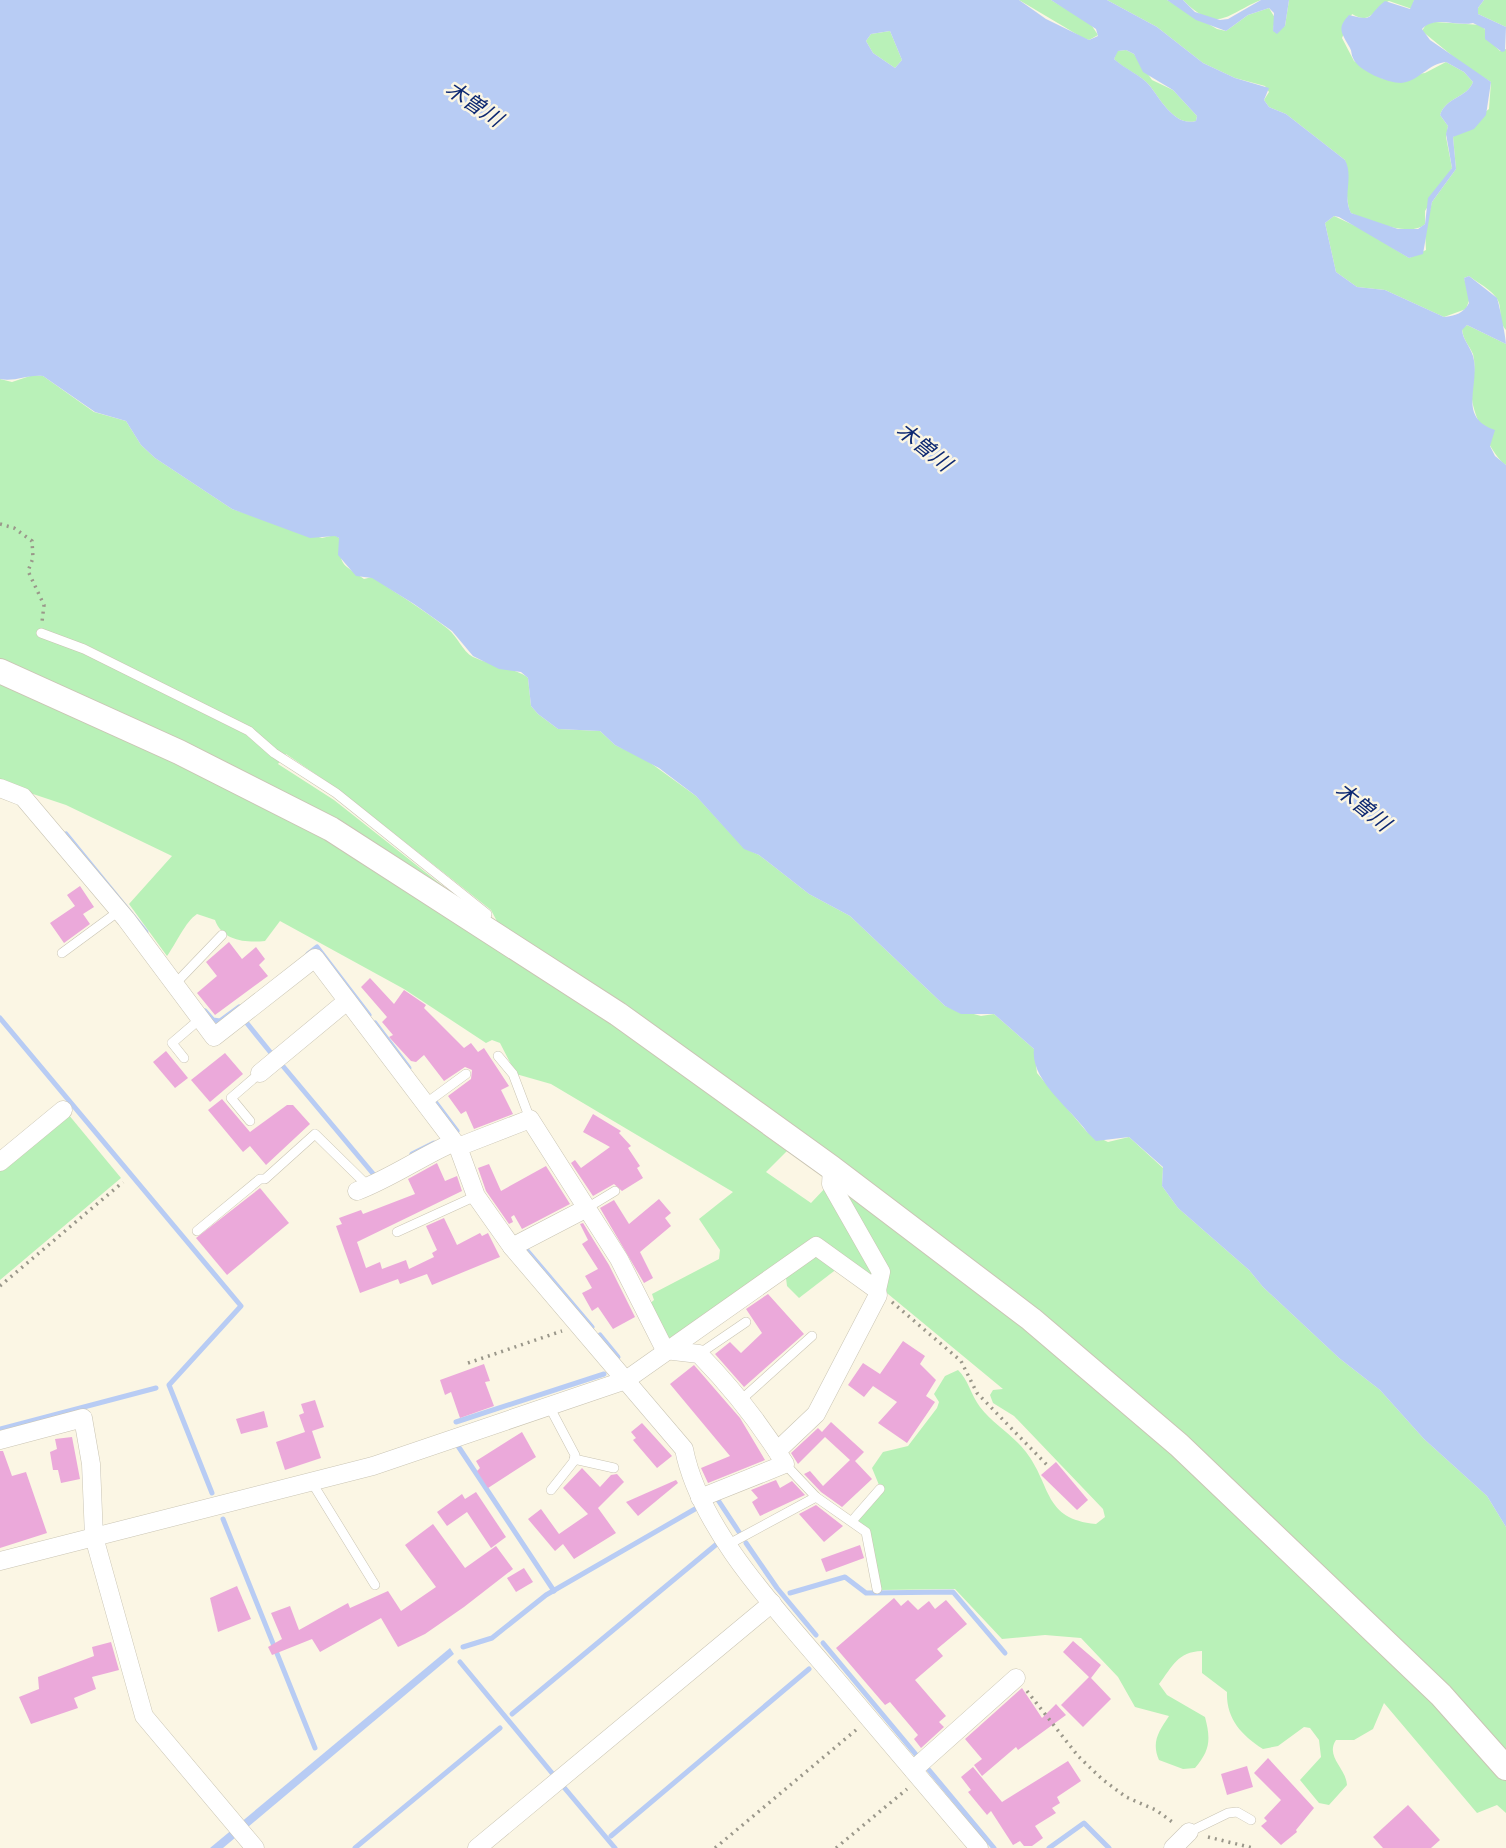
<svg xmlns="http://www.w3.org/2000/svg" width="1506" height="1848" font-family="Roboto,'Noto Sans JP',sans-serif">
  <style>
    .green { fill: #b9f1b8 }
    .water { fill: #b8ccf4; fill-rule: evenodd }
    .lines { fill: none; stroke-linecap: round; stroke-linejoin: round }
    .stream { stroke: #b8ccf4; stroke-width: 5 }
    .building { fill: #eba9da }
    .lane-casing { stroke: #cac5b4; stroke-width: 10 }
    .street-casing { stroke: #cac5b4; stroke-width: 19 }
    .secondary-casing { stroke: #cac5b4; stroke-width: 26 }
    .path { stroke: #9a978a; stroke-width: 3.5; stroke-dasharray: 2 5; stroke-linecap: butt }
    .lane { stroke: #fff; stroke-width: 9 }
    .street { stroke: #fff; stroke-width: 18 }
    .secondary { stroke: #fff; stroke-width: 24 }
    .labels { text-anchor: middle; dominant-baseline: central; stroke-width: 5; stroke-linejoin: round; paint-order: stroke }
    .water-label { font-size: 21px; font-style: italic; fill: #0e2972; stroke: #fbf6e4 }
  </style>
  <rect width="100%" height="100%" fill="#fbf6e4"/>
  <!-- green -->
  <g class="green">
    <polygon points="1019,0 1051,0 1090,23 1098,35 1089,40 1083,38"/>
    <path d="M1107,0H1167L1217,29L1226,31L1248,15L1269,8L1275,18L1273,31L1285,26L1289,0H1414L1412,9L1389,1C1374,8 1371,26 1352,14L1342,38L1354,61L1383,79L1425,73L1446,62L1464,72L1473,82C1467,98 1446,97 1440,115L1448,126L1446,137L1452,168L1425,211V224C1411,238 1367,220 1351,213C1345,202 1347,174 1345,160L1286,114L1269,107L1264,100L1269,92L1265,86L1235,78L1203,63L1157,27Z"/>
    <path d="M1183,0H1261C1226,14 1218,35 1183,0Z"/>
    <polygon points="1484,0 1506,0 1506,27 1478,14 1478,8"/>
    <path d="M1435,22L1481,25L1487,32L1485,36L1500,51L1506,49V330C1498,320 1502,314 1499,303C1496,292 1478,283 1469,276L1464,278L1470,298L1466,309L1444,317L1385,290L1357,287L1336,272L1325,223L1334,216L1364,230L1409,258L1426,250L1425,231L1432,202L1456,169L1453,137L1489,109L1491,82L1466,67L1422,31L1427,23Z"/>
    <polygon points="890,31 902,60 895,68 873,53 866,41 871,34"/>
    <path d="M1126,50L1134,54L1152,80L1173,90L1197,116L1196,121C1175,127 1161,100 1150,86C1141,75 1124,69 1114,59L1117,51Z"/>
    <path d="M1467,325L1506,344V465C1493,458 1473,414 1472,399C1471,384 1477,369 1473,354C1469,345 1463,340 1462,329Z"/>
    <path d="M33,375L43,376L94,412L126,421L141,445L155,458L232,509L322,538L335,535L339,538C341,567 340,562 364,579L372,577C398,594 424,610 448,629C458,637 462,651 473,657C488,664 518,669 528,678L531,706L538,714L558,729L600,731L615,745L645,759L696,796L744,848L759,855L809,894L850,916L945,1006L981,1016L994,1014L1034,1049L1037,1073L1087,1132L1108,1142L1129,1137L1163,1168L1162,1186L1178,1208L1249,1270L1263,1287L1339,1358L1380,1390L1424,1439L1487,1496L1506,1527V1754L1233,1486L500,927L491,910L339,790L286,754L278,764L334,800L472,909L0,663V379L12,382Z"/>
    <path d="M0,681C107,729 218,775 320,834C483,928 635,1041 790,1148L766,1172L811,1203L828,1185L876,1271L870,1279L813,1240L668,1343L648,1305L654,1300L652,1294L719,1259L720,1250L699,1219L733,1192L551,1084L516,1074L500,1043L492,1040L486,1043L404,989L280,921L265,941C247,943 222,941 215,920L197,914C185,922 176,944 167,956L129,904L172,856L66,805L0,783Z"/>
    <polygon points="68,1114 121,1178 0,1280 0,1170"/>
    <path d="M837,1180L1132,1413L1418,1682L1506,1779V1813L1497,1805L1477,1813L1384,1703L1373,1729L1354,1740H1336C1325,1757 1346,1768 1347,1785L1329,1805L1319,1803L1300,1780L1321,1757L1319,1740L1310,1728L1304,1727L1278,1746L1263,1749C1241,1735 1226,1718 1227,1692L1202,1673V1651C1177,1652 1173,1666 1159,1684L1167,1695L1205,1717C1211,1740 1210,1750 1195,1768L1183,1769L1159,1760C1151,1742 1159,1731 1169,1716L1135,1707L1118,1677L1081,1638L1045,1635L1002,1639L955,1589L880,1590L869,1530L855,1521L879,1485L872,1468L883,1452L908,1446L937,1408L939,1402L934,1394L945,1376L958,1370C968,1379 971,1395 980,1407C993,1424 1013,1435 1026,1452C1052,1486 1043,1519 1096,1524L1105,1517L1103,1509L1014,1416L993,1403L990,1395L993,1390L1003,1389L882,1289Z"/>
    <polygon points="816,1251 838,1268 799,1298 787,1286 786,1278"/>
  </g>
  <!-- water -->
  <g class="water">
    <path d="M0,0H1019L1046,19L1089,40L1098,36L1096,29L1051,0H1107L1157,27L1203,63L1235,78L1269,88L1264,100L1269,107L1286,114L1345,160C1354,177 1342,197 1351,213L1398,229H1418L1425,224L1428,198L1452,168L1446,134L1448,126L1440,115C1446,97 1467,98 1473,82L1464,72L1446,62C1429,63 1418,82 1401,83C1388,83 1358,71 1353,58C1351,55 1352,51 1350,48C1342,33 1336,29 1349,15C1376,22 1366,16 1385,1L1410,9L1414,0H1484L1478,8V14L1506,27L1505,51L1502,52L1485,39V29L1473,23C1456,27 1436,15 1422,29L1430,40L1491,82L1486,115L1474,129L1453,137L1456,169L1432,202L1423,254L1409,258L1339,217L1334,216L1325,223L1336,272L1357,287L1385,290L1444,317C1455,316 1464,313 1469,303L1464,278L1469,276L1497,298C1499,303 1506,338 1506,344L1467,325L1462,330C1463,340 1470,346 1473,356C1481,385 1456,417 1495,430L1490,446L1495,456L1506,465V1527L1487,1496L1424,1439L1380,1390L1339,1358L1263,1287L1249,1270L1178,1208L1162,1186L1163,1167L1129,1137L1096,1141L1087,1132C1070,1108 1030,1080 1034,1049L994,1014H961L945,1006L850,916L809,894L759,855L744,849L696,796L659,768L615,745L600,731L558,729L538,714L531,706L528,678L521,672L499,669L473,656L452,631L414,604L372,578L356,576L338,555L339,538L335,536L310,538L232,509L155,458L141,445L126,421L95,412L43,376C27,374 16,382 0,379ZM890,31L902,60L895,68L873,53L866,41L871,34ZM1126,50L1134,54L1143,72L1173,90L1197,116L1196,121C1175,127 1161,100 1150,86C1141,75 1125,69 1114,59L1118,51Z"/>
    <polygon points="1167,0 1183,0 1195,12 1220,20 1228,19 1261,0 1289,0 1285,26 1277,34 1273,31 1274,13 1269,8 1248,15 1226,31 1196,20"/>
    <polygon points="450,1648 454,1654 223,1848 210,1848"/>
  </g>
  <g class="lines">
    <!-- stream -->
    <g class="stream">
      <polyline points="66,834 146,932"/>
      <polyline points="308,954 317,947 369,1015"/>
      <polyline points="205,1011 213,1020 220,1021 239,1007"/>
      <polyline points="0,1018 241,1306 169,1385 212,1493"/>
      <polyline points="246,1022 271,1053"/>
      <polyline points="375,1023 409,1068"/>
      <polyline points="282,1065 375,1176 379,1174"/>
      <polyline points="436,1103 457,1131"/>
      <polyline points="412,1154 434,1143"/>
      <polyline points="525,1248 592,1327"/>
      <polyline points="600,1335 618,1357"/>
      <polyline points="456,1422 604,1374"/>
      <polyline points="0,1429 156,1388"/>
      <polyline points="458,1446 554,1591"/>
      <polyline points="718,1500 739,1532"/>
      <polyline points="223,1519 315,1748"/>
      <polyline points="746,1543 777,1588 816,1635"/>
      <polyline points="790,1593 845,1577 866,1593 953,1592 1005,1653"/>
      <polyline points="823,1643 918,1757"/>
      <polyline points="463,1647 492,1638 546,1595 695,1509"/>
      <polyline points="460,1662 552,1773"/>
      <polyline points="512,1714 718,1543"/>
      <polyline points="929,1770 994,1848"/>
      <polyline points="562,1785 615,1848"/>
      <polyline points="611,1836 809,1669"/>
      <polyline points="355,1848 500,1728"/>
      <polyline points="1049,1848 1084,1823 1109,1848"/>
    </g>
  </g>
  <!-- building -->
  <g class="building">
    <polygon points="80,886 94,907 83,914 90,924 64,943 50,923 75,906 67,895"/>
    <polygon points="229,942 242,959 256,947 265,959 259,965 268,976 215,1015 197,993 217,976 206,962"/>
    <polygon points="370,978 394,1004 404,990 426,1005 424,1008 464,1048 471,1043 478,1052 484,1048 509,1086 501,1090 513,1114 474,1129 466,1111 461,1114 448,1096 471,1079 472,1070 465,1067 444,1081 424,1055 416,1062 411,1061 389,1037 393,1035 382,1022 387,1017 361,987"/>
    <polygon points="166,1051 188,1078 175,1088 153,1062"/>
    <polygon points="225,1053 243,1074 210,1102 191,1080"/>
    <polygon points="222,1099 250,1132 287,1105 293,1105 310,1124 266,1165 250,1146 243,1152 208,1110"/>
    <polygon points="593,1114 621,1131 619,1133 631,1146 628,1148 640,1166 637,1168 643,1178 622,1191 614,1184 593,1196 571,1163 575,1160 581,1168 610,1147 583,1132"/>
    <polygon points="437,1163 445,1181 457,1176 462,1191 357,1242 366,1268 380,1262 382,1269 406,1260 409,1269 434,1257 432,1253 437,1250 426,1226 444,1218 457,1245 480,1233 482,1236 488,1233 500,1257 432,1285 427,1274 400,1284 398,1279 360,1293 336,1226 342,1224 339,1218 361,1210 363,1214 415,1194 408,1179"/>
    <polygon points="489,1164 501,1191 546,1166 570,1204 522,1229 514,1215 511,1217 513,1222 509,1224 486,1191 478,1168"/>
    <polygon points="260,1188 289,1223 227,1275 196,1238"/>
    <polygon points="659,1199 671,1213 665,1218 671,1226 640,1252 653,1278 644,1283 600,1208 614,1200 629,1224"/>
    <polygon points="583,1223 609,1265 635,1317 613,1329 598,1307 592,1311 582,1293 592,1288 585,1276 598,1269 582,1244 588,1240 580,1224"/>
    <polygon points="768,1294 804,1334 744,1387 715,1354 730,1342 741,1353 762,1333 746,1309"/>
    <polygon points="903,1341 925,1356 920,1364 936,1380 926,1396 935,1402 907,1443 878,1423 897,1402 873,1386 864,1397 848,1385 863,1363 880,1374"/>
    <polygon points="484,1364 490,1381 485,1382 494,1406 460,1418 451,1392 445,1395 440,1380"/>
    <polygon points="694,1365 740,1418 765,1460 708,1483 701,1468 730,1456 670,1384"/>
    <polygon points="315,1400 324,1427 312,1431 321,1458 285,1470 276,1442 305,1432 299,1415 304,1413 301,1404"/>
    <polygon points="264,1411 268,1427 241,1434 236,1419"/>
    <polygon points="831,1422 864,1452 855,1461 872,1479 842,1507 821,1492 804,1474 810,1471 823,1486 850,1460 825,1437 798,1464 791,1453 818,1428 822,1432"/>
    <polygon points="642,1423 672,1456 657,1468 633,1440 636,1438 631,1432"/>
    <polygon points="522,1432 536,1457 488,1488 477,1471 480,1468 476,1461"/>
    <polygon points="72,1437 80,1479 61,1483 58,1470 53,1470 50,1452 57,1449 55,1439"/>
    <polygon points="0,1451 3,1451 12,1476 26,1472 47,1533 0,1548"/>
    <polygon points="1056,1462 1088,1500 1077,1510 1041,1475"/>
    <polygon points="582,1468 600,1487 611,1475 617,1474 624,1482 598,1508 616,1533 574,1559 563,1544 555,1551 528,1519 541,1509 559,1534 588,1514 563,1488"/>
    <polygon points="676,1480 678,1483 638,1516 626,1502"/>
    <polygon points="776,1480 780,1488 792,1481 805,1495 760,1516 752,1502 758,1498 751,1490"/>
    <polygon points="476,1492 506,1537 491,1548 467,1512 447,1526 437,1512 462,1494 465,1499"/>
    <polygon points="816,1505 843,1526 824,1542 799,1514"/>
    <polygon points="433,1524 465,1568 496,1546 513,1569 464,1607 425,1634 398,1647 381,1618 320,1652 312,1639 272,1655 268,1647 282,1639 271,1613 290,1606 299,1630 348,1603 350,1608 388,1591 401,1611 436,1587 405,1545"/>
    <polygon points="860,1545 864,1558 826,1572 821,1559"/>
    <polygon points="524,1568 533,1582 516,1592 507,1578"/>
    <polygon points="237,1586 251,1619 218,1632 210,1598"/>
    <polygon points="894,1598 901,1606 908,1600 918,1610 929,1601 935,1609 946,1600 967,1624 937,1649 943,1656 915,1680 946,1716 939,1722 944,1727 921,1748 914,1739 918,1735 907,1722 890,1702 885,1705 836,1648"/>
    <polygon points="1073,1641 1101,1665 1091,1678 1111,1699 1083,1727 1061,1705 1089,1677 1063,1652"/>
    <polygon points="111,1642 119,1670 92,1677 96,1689 74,1698 78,1708 31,1724 19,1697 39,1689 38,1677 94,1656 92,1647"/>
    <polygon points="1022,1688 1042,1718 1056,1704 1066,1715 1018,1750 1016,1747 982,1776 974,1765 982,1759 965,1739"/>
    <polygon points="1268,1758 1314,1808 1296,1830 1297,1832 1281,1845 1261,1826 1267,1821 1264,1818 1281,1800 1254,1773"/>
    <polygon points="1068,1761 1081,1781 1057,1797 1060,1803 1052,1808 1056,1813 1035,1826 1043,1838 1032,1846 1024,1846 1020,1841 1013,1845 991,1811 987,1815 968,1792 971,1790 961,1777 973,1767 1002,1802"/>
    <polygon points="1247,1766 1253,1787 1227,1795 1221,1774"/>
    <polygon points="1408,1805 1440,1840 1431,1848 1383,1848 1373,1837"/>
  </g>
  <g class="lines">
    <defs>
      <g id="lane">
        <polyline points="41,633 84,649 249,731 274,753 336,793 487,914 484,924"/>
        <polyline points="62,953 119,911"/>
        <polyline points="175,984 222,935"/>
        <polyline points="498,1056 513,1074 530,1119"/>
        <polyline points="184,1058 172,1043 200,1019"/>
        <polyline points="425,1104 466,1074"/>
        <polyline points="250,1121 231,1098 260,1073"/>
        <polyline points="587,1208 615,1191"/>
        <polyline points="197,1231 260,1179 265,1179 315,1134 368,1186"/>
        <polyline points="397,1232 476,1196"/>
        <polyline points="699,1354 746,1322"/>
        <polyline points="742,1399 812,1336"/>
        <polyline points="549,1406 575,1455 574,1461 551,1490"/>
        <polyline points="574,1459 614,1468"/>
        <polyline points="785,1464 816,1497 866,1532 877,1589"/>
        <polyline points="311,1481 375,1585"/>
        <polyline points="852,1521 880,1489"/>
        <polyline points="729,1544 816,1497"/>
        <polyline points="1189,1832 1228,1813 1237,1812 1251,1820"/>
      </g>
      <g id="street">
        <path d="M0,788L23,797L126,919L214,1037L315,958L458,1147L476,1196L512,1247L684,1449C700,1531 781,1614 834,1677C882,1734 930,1791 979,1848"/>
        <polyline points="260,1073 347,1001"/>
        <path d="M458,1147L530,1119L619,1259L665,1350L699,1354C732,1388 760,1423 785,1464L700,1498"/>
        <polyline points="0,1162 63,1110"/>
        <path d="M357,1191C391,1178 419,1158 452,1143"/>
        <polyline points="512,1247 587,1208"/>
        <polyline points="0,1440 83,1418 91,1464 94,1537 144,1716 255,1848"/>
        <polyline points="777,1451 816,1414 878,1295 877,1290"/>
        <polyline points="0,1561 373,1466 626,1380 816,1246 877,1290 881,1272 831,1184 832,1168"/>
        <polyline points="913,1770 1016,1678"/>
        <polyline points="477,1848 772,1603"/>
        <polyline points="1173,1848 1189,1832"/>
      </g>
      <polyline id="secondary" points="0,671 179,752 331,829 618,1014 832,1168 1031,1319 1179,1445 1441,1695 1506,1768"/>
    </defs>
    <!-- lane casing -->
    <use href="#lane" class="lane-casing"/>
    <!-- street casing -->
    <use href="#street" class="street-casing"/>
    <!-- secondary casing -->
    <use href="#secondary" class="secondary-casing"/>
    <!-- path -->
    <g class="path">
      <polyline points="0,524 14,528 32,541 33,558 28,571 44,605 42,622"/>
      <polyline points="0,1286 123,1182"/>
      <polyline points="892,1302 961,1361 977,1393 1048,1466"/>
      <polyline points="468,1363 562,1331"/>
      <polyline points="1027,1691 1078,1756 1102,1779 1126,1797 1156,1810 1175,1824"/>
      <polyline points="1208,1837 1253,1848"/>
      <polyline points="715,1848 856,1730"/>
      <polyline points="836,1848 907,1789"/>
    </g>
    <!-- lane -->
    <use href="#lane" class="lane"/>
    <!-- street -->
    <use href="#street" class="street"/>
    <!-- secondary -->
    <use href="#secondary" class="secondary"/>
  </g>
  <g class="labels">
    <!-- water labels -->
    <g class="water-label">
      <text transform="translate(474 104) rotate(34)">木曽川</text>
      <text transform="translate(924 447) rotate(39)">木曽川</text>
      <text transform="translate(1363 807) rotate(39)">木曽川</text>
    </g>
  </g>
</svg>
